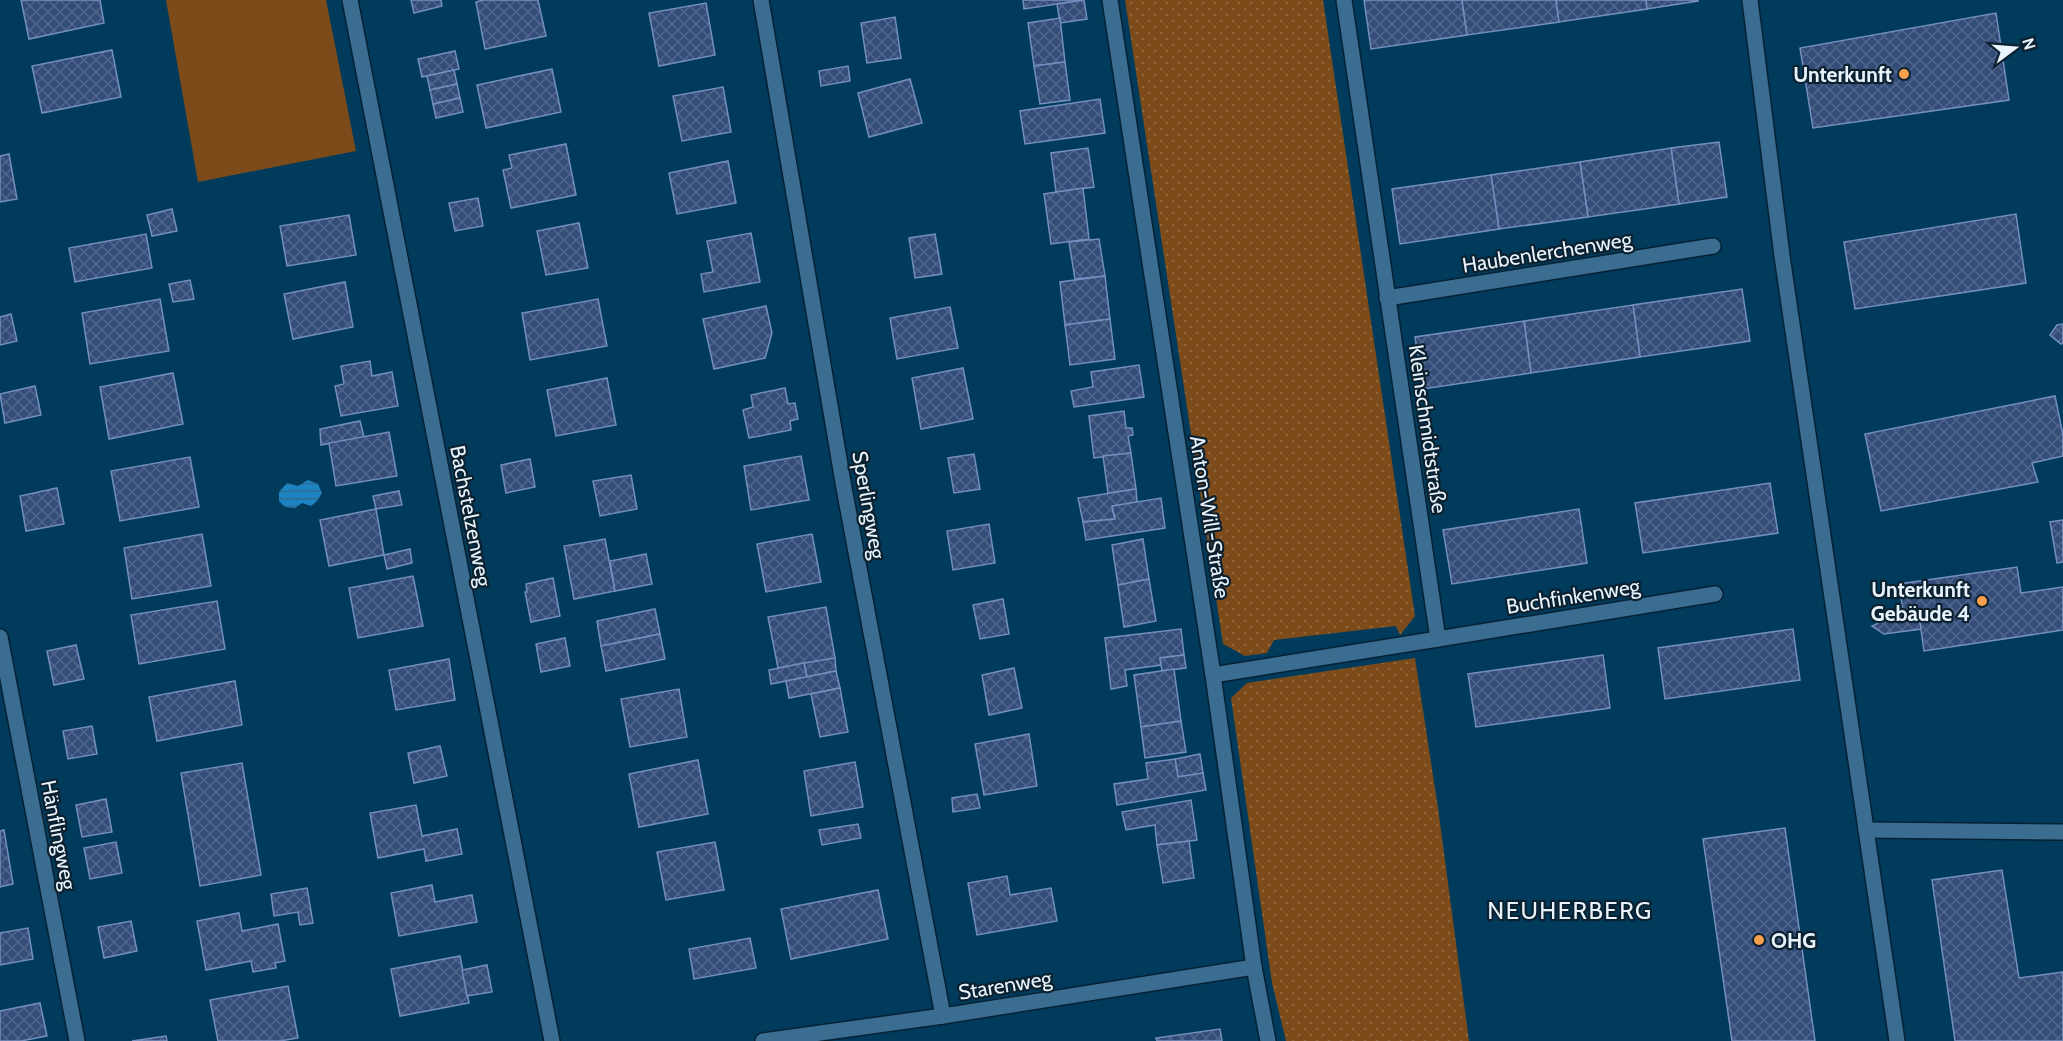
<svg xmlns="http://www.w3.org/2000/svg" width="2063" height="1041" font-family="Cabin,sans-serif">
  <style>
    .grass { fill: url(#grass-dots) }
    .park { fill: #7d4b1a }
    .water { fill: url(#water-rules) }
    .building { fill: url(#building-cross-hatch); stroke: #748fbf; stroke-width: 1.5 }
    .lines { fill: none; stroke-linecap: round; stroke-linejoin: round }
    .minor-casing { stroke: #062133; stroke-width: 18 }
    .minor { stroke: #3b6d91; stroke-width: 15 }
    .poi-dot { fill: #f9a04c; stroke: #0c2130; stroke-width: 2 }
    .labels { text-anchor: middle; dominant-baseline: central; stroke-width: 4.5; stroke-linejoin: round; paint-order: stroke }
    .poi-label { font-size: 21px; font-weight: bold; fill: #e9f3fb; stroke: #0c2130; text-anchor: end }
    .street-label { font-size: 21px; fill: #e9f3fb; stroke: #0c2130 }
    .quarter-label { font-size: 24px; letter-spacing: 1.5px; fill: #e9f3fb; stroke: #0c2130 }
  </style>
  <defs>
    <pattern id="grass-dots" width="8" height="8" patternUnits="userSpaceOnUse" patternTransform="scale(1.5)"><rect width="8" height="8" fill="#7d4b1a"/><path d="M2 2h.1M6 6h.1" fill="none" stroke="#8f653c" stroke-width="1.8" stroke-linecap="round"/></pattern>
    <pattern id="water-rules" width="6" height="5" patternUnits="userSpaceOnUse" patternTransform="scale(1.5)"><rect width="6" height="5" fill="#1d84c1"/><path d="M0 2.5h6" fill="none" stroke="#2d6c92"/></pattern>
    <pattern id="building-cross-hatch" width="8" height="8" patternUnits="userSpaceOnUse" patternTransform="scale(1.5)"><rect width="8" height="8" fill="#344c78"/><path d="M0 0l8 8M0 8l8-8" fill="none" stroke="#51668c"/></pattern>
  </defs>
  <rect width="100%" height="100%" fill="#003b5c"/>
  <!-- grass -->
  <g class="grass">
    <polygon points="1125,0 1323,0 1415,616 1400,635 1396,626 1274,640 1267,653 1245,656 1223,644"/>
    <polygon points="1415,658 1438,808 1469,1041 1286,1041 1272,983 1231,698 1247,683"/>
  </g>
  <!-- park -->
  <polygon class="park" points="166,0 326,0 356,151 198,182"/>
  <!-- water -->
  <polygon class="water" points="308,480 318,484 322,493 317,501 311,506 302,503 295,508 285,507 279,501 279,492 287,483 298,486"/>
  <!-- building -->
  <g class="building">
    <polygon points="21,0 100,0 104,23 29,39"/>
    <polygon points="411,0 441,0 442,6 414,13"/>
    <polygon points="483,0 538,0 546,36 485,49 476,2"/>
    <polygon points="1023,0 1084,0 1024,9"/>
    <polygon points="1084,0 1087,19 1060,23 1057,4"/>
    <polygon points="1364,0 1462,0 1467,35 1371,49"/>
    <polygon points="1462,0 1556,0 1559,22 1467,35"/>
    <polygon points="1556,0 1646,0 1647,9 1559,22"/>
    <polygon points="1646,0 1698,0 1698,1 1647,9"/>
    <polygon points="706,3 715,55 659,66 649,13"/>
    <polygon points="1996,13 2009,100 1813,128 1800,48"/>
    <polygon points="895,17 901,58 867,63 861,23"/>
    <polygon points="1060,18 1065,62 1034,66 1028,23"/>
    <polygon points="112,50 121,97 42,113 32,66"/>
    <polygon points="455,51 459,69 422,77 418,59"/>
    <polygon points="1065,62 1070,100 1040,104 1034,66"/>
    <polygon points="848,66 850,81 821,86 819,71"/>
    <polygon points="552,69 561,112 486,128 477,85"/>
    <polygon points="454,70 457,84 430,90 427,76"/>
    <polygon points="910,79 922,123 869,137 858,93"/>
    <polygon points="457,84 460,98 433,104 430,90"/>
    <polygon points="723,87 731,132 682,141 673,96"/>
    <polygon points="460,98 463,112 436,118 433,104"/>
    <polygon points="1100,99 1105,133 1025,144 1020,111"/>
    <polygon points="1719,142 1727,197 1679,204 1671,148"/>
    <polygon points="566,144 576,195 511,208 503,170 512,168 509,155"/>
    <polygon points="1088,148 1094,187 1056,192 1051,153"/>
    <polygon points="1671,148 1679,204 1588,217 1580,162"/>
    <polygon points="9,154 17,199 0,202 0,156"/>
    <polygon points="728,161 736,203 677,214 669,173"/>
    <polygon points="1580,162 1588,217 1499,229 1491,175"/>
    <polygon points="1491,175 1499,229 1400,244 1392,189"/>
    <polygon points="1083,188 1089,239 1051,244 1044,194"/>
    <polygon points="478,198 483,226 455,231 449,203"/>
    <polygon points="172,209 177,231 152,236 147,215"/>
    <polygon points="2016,214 2026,283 1855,309 1844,242"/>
    <polygon points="349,215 356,255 287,266 280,226"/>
    <polygon points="579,223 588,268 546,275 537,231"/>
    <polygon points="751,233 760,282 704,292 701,274 713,272 707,241"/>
    <polygon points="146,234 152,268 75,282 69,248"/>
    <polygon points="935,234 942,274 915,278 909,238"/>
    <polygon points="1099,239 1105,276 1075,279 1069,242"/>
    <polygon points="1105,276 1110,319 1065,325 1060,282"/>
    <polygon points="190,280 194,299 173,302 169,284"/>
    <polygon points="345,282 353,327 293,339 284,294"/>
    <polygon points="1742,289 1750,341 1640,357 1633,305"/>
    <polygon points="160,299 169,351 90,364 82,313"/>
    <polygon points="598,299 607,346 530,360 522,313"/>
    <polygon points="1633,305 1640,357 1531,373 1524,321"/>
    <polygon points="766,306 772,333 765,358 714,369 703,319"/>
    <polygon points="950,307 958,348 897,359 890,318"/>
    <polygon points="11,314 17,341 0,345 0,317"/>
    <polygon points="1110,319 1115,359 1070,365 1065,325"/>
    <polygon points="1524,321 1531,373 1423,389 1415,337"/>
    <polygon points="2063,324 2063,343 2061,344 2050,335 2057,325"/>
    <polygon points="370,361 372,376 392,372 398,406 341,416 335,386 344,384 341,366"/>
    <polygon points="1139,365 1144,397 1074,407 1071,391 1093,387 1091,372"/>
    <polygon points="963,368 973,419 921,429 912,378"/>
    <polygon points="173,373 183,424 109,439 100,387"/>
    <polygon points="607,378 616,425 556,436 547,390"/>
    <polygon points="35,386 41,415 5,423 0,394"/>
    <polygon points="785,388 788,404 795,403 798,419 790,421 791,430 749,438 743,410 753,407 751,395"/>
    <polygon points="2055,396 2063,435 2063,456 2032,463 2038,482 1881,511 1865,434"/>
    <polygon points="1124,411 1126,428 1132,428 1133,435 1128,436 1131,453 1094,458 1089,416"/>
    <polygon points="360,421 364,437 321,445 320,429"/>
    <polygon points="389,432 397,476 336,486 329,443"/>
    <polygon points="1131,453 1136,489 1108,493 1103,456"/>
    <polygon points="974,454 980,489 954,493 948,458"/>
    <polygon points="801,456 809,500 751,510 744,466"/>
    <polygon points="190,457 199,507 120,521 111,471"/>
    <polygon points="530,459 535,487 506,493 501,465"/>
    <polygon points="631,475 637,509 600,516 593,481"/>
    <polygon points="1770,483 1778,533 1643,553 1635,503"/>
    <polygon points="57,488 64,524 26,531 20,496"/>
    <polygon points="1136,489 1137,502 1112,506 1115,519 1083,522 1078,498"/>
    <polygon points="399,491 402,505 376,509 373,496"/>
    <polygon points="1161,498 1165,528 1086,540 1083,522 1115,519 1112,506"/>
    <polygon points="376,509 384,555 329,566 320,520"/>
    <polygon points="1579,509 1587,563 1452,584 1443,530"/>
    <polygon points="2063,520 2063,562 2057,563 2050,522"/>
    <polygon points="989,524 995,563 953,570 947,531"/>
    <polygon points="202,534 211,586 132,599 124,548"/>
    <polygon points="812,534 821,582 766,592 757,544"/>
    <polygon points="605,539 615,591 574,599 564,546"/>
    <polygon points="1143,539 1149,579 1118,585 1112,545"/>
    <polygon points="410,549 412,563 387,569 384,555"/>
    <polygon points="646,554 652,584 615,591 610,561"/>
    <polygon points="2017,567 2021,593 2063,587 2063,630 1924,651 1918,609 1903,611 1899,584"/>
    <polygon points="413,576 423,626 358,638 349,588"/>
    <polygon points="553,578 560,616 531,622 525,592 527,592 526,584"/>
    <polygon points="1149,579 1156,621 1124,627 1118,585"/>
    <polygon points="1003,599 1009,634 980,639 973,605"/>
    <polygon points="217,601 225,649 139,664 131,615"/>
    <polygon points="826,607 835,658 778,668 768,617"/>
    <polygon points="655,609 660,634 601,646 597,621"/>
    <polygon points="1918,609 1921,629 1884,634 1872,626 1903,611"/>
    <polygon points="1181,629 1184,655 1160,658 1161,665 1125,670 1127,686 1111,689 1105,638"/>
    <polygon points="1793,629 1800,680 1665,699 1658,648"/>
    <polygon points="660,634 665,659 606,671 601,646"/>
    <polygon points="565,638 570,666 541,672 536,644"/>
    <polygon points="76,645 84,679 54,685 47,651"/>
    <polygon points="1184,655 1186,668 1162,671 1160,658"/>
    <polygon points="1603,655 1610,708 1476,727 1468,674"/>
    <polygon points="835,658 836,671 807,677 804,663"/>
    <polygon points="449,659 455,700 396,710 389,670"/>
    <polygon points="804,663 807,677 771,684 769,670"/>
    <polygon points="1014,668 1022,708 989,715 982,675"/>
    <polygon points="1174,669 1181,721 1141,727 1134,675"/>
    <polygon points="836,671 840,688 789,698 786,681"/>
    <polygon points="235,681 242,725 157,741 149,697"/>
    <polygon points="840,688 848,732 820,737 811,694"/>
    <polygon points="679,689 687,737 630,747 621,699"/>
    <polygon points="1181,721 1186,752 1145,758 1141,727"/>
    <polygon points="92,726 97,754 68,759 63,731"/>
    <polygon points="1029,734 1037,786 984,795 975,744"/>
    <polygon points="440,746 447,776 414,783 408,753"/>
    <polygon points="1200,754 1203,773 1178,777 1175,759"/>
    <polygon points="1175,759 1178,777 1203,773 1206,790 1117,805 1114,784 1148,779 1146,763"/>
    <polygon points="698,760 708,814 639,827 629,774"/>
    <polygon points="855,762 863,807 811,816 804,771"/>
    <polygon points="242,763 261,875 200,886 181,773"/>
    <polygon points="977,794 980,808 953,812 952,798"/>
    <polygon points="106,799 112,832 82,837 76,805"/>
    <polygon points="1191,800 1197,840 1157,845 1155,825 1126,830 1122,812"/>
    <polygon points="416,805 422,836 457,829 462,854 426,861 424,849 378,858 370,813"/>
    <polygon points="858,824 861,838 822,845 819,830"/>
    <polygon points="1785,828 1815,1041 1732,1041 1703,839"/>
    <polygon points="4,830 13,884 0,887 0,831"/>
    <polygon points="1189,841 1194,878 1163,883 1157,845"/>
    <polygon points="116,842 122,873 90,879 84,848"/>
    <polygon points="715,842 724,890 666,900 657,852"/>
    <polygon points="2002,870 2019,978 2063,972 2063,1041 1955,1041 1932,880"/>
    <polygon points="1007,876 1010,895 1051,888 1057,921 977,935 968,883"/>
    <polygon points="432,885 435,902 472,895 477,922 399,936 391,893"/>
    <polygon points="307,888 313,923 300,925 298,912 274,916 271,894"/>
    <polygon points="878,890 888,939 791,959 781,909"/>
    <polygon points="239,913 242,931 278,924 285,961 275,963 276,968 253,972 251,961 206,970 197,921"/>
    <polygon points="131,921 137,951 104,958 98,927"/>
    <polygon points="28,928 33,959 0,965 0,933"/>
    <polygon points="750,938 756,968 694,979 689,949"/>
    <polygon points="460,956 469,1003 400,1016 391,969"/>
    <polygon points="487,965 492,992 467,996 462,970"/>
    <polygon points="288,986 298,1038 280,1041 218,1041 210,1000"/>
    <polygon points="40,1003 47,1036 21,1041 0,1041 0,1011"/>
    <polygon points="1220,1029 1222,1041 1157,1041 1156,1038"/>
    <polygon points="166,1036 167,1041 132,1041"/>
  </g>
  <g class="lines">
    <defs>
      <g id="minor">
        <polyline points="350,0 552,1041"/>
        <polyline points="761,0 844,488 943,1016"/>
        <polyline points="1110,0 1213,675 1254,967 1268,1041"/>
        <polyline points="1750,0 1782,256 1897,1041"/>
        <polyline points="1387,298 1713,246"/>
        <polyline points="0,637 77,1041"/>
        <polyline points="1438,639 1715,594"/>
        <polyline points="1213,675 1438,639 1344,0"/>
        <polyline points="1866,830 2063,832"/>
        <polyline points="763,1041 943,1016 1254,967"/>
      </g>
    </defs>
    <!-- minor casing -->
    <use href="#minor" class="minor-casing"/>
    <!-- minor -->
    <use href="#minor" class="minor"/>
  </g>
  <!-- markers -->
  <g class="poi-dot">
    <circle cx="1904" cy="74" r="6"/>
    <circle cx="1982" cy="601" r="6"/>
    <circle cx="1759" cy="940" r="6"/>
  </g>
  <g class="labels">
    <!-- poi labels -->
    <g class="poi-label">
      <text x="1892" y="74">Unterkunft</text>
      <text x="1970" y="589">Unterkunft<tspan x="1970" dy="24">Gebäude 4</tspan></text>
      <text x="1771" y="940" text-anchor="start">OHG</text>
    </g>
    <!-- street labels -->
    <g class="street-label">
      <text transform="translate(1547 252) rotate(-9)">Haubenlerchenweg</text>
      <text transform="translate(1428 429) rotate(82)">Kleinschmidtstraße</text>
      <text transform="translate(869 505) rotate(80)">Sperlingweg</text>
      <text transform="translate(471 516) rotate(79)">Bachstelzenweg</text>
      <text transform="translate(1210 517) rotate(81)">Anton-Will-Straße</text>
      <text transform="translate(1573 596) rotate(-9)">Buchfinkenweg</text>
      <text transform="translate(59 835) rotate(79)">Hänflingweg</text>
      <text transform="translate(1005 985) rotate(-9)">Starenweg</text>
    </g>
    <!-- quarter labels -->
    <g class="quarter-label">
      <text x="1570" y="910">NEUHERBERG</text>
    </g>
  </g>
  <!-- north arrow -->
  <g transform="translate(2015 48) rotate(74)" stroke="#0c2130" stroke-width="4.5" paint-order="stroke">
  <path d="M0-4.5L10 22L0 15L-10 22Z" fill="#e9f3fb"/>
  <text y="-9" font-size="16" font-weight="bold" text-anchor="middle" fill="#e9f3fb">N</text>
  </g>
</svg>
